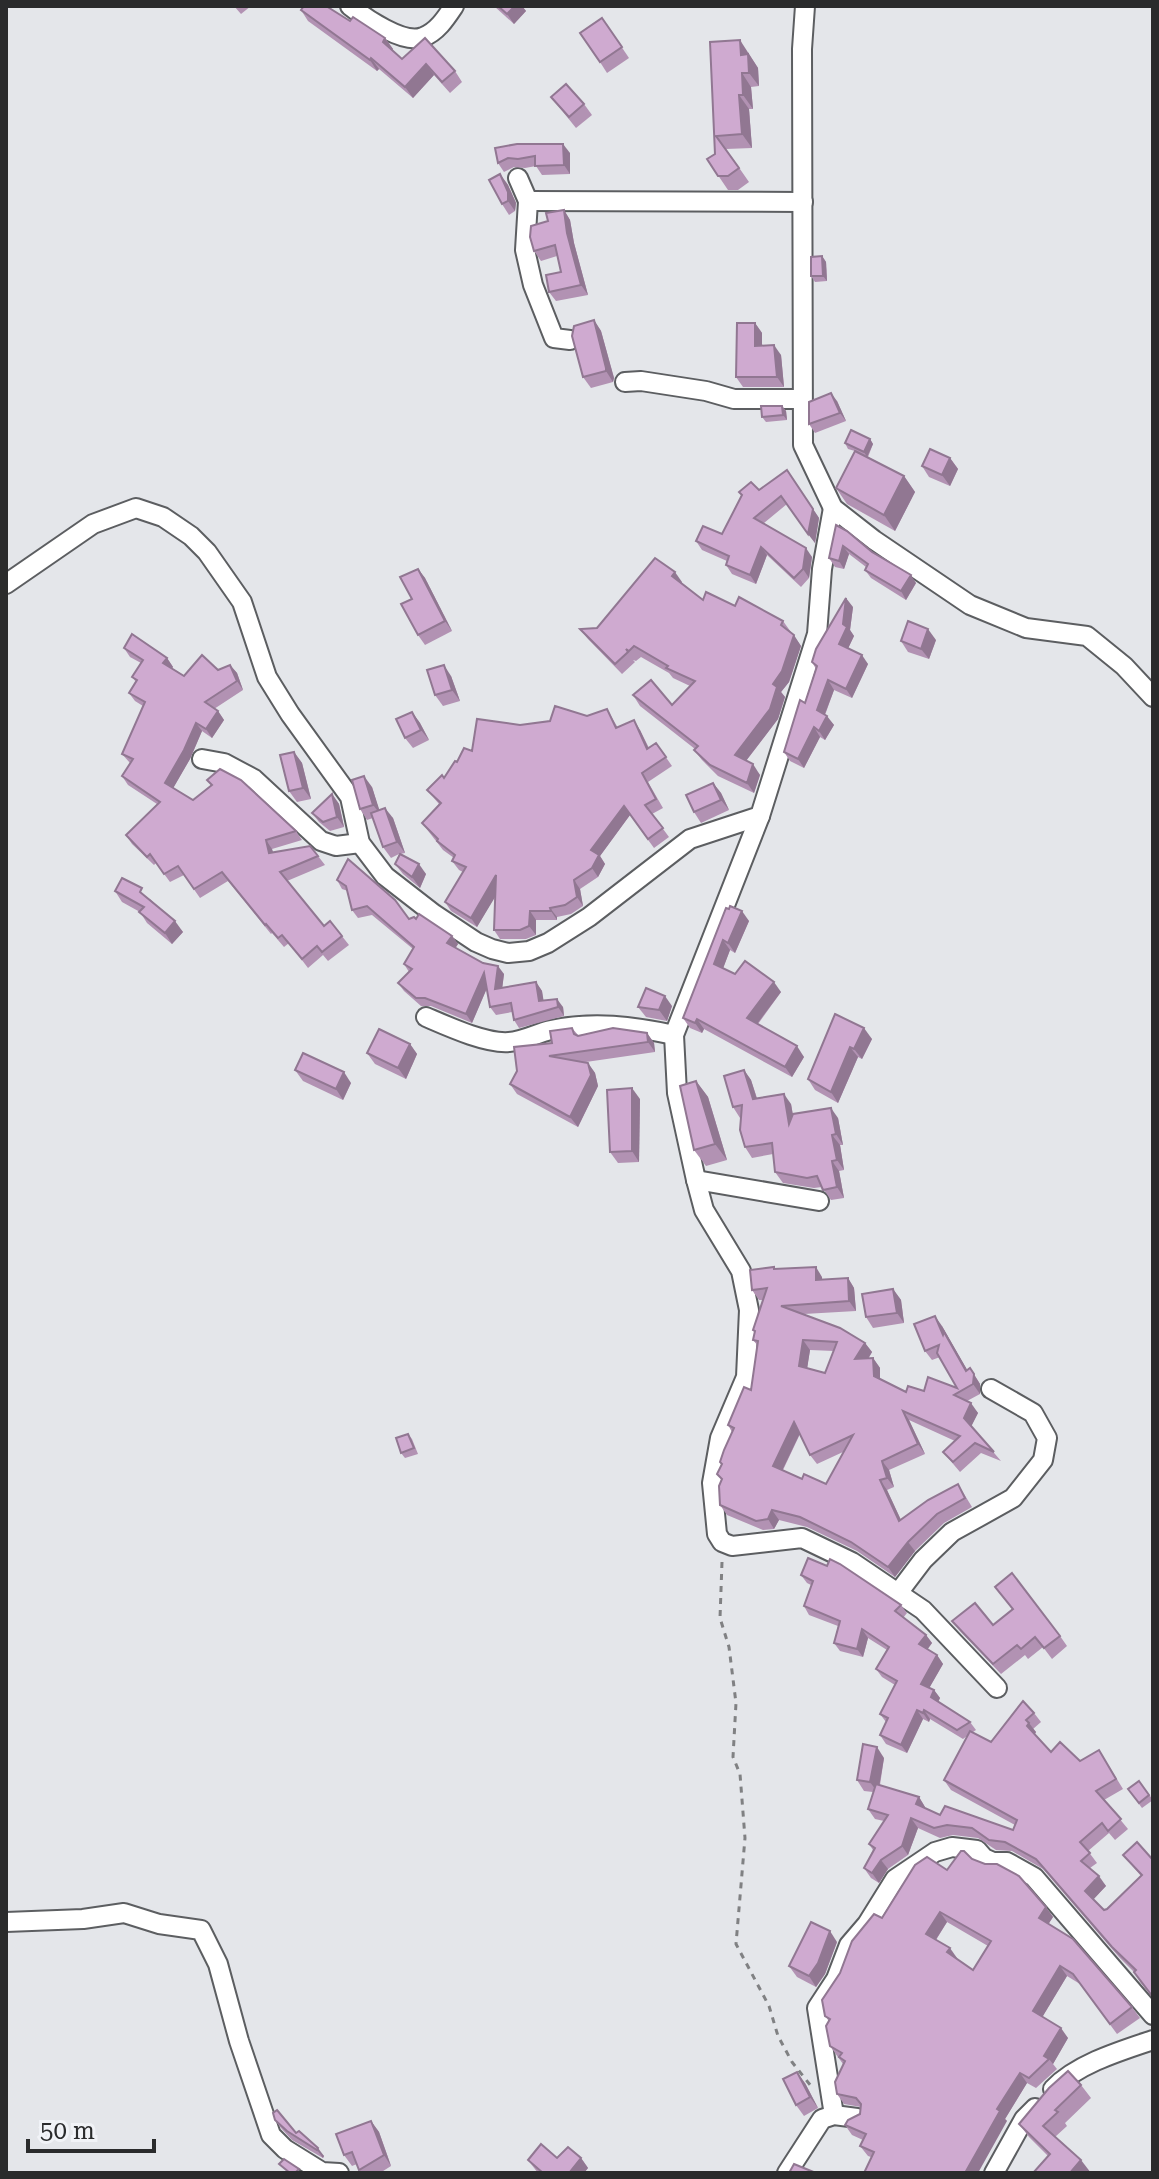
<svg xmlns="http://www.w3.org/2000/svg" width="1159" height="2179" font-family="'Roboto Serif',serif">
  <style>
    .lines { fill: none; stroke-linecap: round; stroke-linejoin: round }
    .street-casing { stroke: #5c5e61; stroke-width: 22 }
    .path { stroke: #808183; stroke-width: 3; stroke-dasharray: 6 6; stroke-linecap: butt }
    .street { stroke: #fff; stroke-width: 18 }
    .wall { fill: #b292b3; fill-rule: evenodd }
    .shaded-wall { fill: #917792 }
    .building { fill: #cfaad0; stroke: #917792; stroke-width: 2; fill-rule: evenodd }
  </style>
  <rect width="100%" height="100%" fill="#e4e6ea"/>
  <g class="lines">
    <defs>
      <g id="street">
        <path d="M350,6C365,18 404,45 423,37C437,32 446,18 454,6"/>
        <polyline points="805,6 802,49 803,445 833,508 874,540 970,605 1026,628 1087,636 1124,666 1153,697"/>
        <polyline points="518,178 528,201 525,250 533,285 554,338 570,340"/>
        <polyline points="528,201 803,202"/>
        <polyline points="625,382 641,381 706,391 734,399 801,399"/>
        <polyline points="6,584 93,524 136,508 163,517 191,536 207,552 242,602 267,677 290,714 350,797 360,843 385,876 434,914 476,942 492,949 508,953 529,951 548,943 589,917 690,839 760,816 817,634 822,569 833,508"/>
        <polyline points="202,759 224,763 254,779 321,841 336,846 360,843"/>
        <polyline points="760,816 674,1035 677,1093 696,1180 704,1210 741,1271 749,1310 746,1377 720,1438 712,1483 717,1534 722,1542 732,1546 802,1538 852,1562 923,1610 997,1688"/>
        <path d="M426,1017C447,1026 486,1044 509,1042C524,1041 537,1033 551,1030C593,1021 633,1026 674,1035"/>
        <polyline points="696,1180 819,1201"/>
        <polyline points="898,1593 923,1560 952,1532 1013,1498 1043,1460 1047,1438 1033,1413 991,1389"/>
        <polyline points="6,1922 83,1919 124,1913 159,1924 201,1930 218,1964 239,2041 271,2135 285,2149 322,2172 339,2173"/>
        <path d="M1053,2089C1077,2064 1120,2051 1153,2040"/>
        <polyline points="834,2115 817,2008 836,1979 849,1945 867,1924 895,1879 935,1852 952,1847 977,1850 984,1858 993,1862 1007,1862 1034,1877 1153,2015"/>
        <polyline points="787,2173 822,2119 834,2115 857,2118"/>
        <polyline points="994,2173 1024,2119 1035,2108"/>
      </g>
    </defs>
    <!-- street casing -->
    <use href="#street" class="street-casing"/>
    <!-- path -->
    <polyline class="path" points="722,1562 720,1618 729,1647 736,1703 733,1757 740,1774 745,1838 736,1944 769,2006 778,2036 792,2062 811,2086"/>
    <!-- street -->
    <use href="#street" class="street"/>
  </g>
  <!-- wall -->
  <g class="wall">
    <polygon points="234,6 251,6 241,14"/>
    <polygon points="494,6 522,6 526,11 514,24"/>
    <polygon points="301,10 350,21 385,38 393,49 392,50 402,59 455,71 462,82 450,93 434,75 413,98 379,69 377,71 308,21"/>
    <polygon points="602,18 629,58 607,73 600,62"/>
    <polygon points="710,42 749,54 758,68 759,86 751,87 753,109 749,109 752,148 726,149 749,182 738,190 728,190 707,159 715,154"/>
    <polygon points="551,97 584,104 592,115 576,128"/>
    <polygon points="495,148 570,153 570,174 542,175 536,166 525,168 514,167 504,172 498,163"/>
    <polygon points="500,174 508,185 516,203 515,211 509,215 502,204"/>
    <polygon points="564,210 570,220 574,243 588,295 556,301 549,292 561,272 557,256 541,261 534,251 548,221"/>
    <polygon points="822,256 826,262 827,281 815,282 811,276"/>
    <polygon points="594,320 601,331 614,378 613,382 591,388 583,377"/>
    <polygon points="755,323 762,333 762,346 781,355 784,387 743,387 736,377"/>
    <polygon points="837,401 846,421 815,433 809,424"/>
    <polygon points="782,406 786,411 787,420 766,422 762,417"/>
    <polygon points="870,439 873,444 868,457 904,476 915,492 895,531 847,504 836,488 855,451 848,449 845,443"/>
    <polygon points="950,458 958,469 950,486 929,477 922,466"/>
    <polygon points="787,470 819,518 815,543 787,504 764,523 812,557 809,578 801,587 767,555 756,584 732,574 726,565 727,561 702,550 696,541 722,534 759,490"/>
    <polygon points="847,531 872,552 916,583 906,600 871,578 865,570 866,567 849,554 844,569 835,567 829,558"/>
    <polygon points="418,569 425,578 452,631 425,645 418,635 412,599"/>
    <polygon points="682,582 682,583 703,600 735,606 783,621 801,646 789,682 781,692 785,697 778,719 746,761 760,775 754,793 718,776 702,760 694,750 695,749 640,706 633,695 672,705 690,686 673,678 669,673 641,657 636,661 633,660 635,662 622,674 588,639 580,629 597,628"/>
    <polygon points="853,607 850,630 854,636 848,648 868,664 852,698 834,690 825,715 834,725 825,740 820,737 804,768 790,761 784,752 805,703 816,669 812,662"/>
    <polygon points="936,640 929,659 908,652 901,641"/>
    <polygon points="124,648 167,658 173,667 172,668 184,676 218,670 230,665 237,673 243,690 214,709 218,711 224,720 212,738 202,731 190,759 173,788 193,800 211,785 207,780 296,831 302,840 272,849 273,852 318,856 325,865 287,881 324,926 330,921 349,945 328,961 323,955 308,968 289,943 284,947 272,933 271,934 228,881 200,898 184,875 170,882 156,863 154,865 132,844 126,835 157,804 128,785 122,776 130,763 122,754 143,706 135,701 129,693 136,682 132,677 141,663 130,657"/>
    <polygon points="451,676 460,701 443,706 435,695"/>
    <polygon points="607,709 618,728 640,730 649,748 656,743 672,766 648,782 663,808 652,814 669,837 654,848 630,815 600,856 605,864 598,877 580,889 583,906 571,914 557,917 557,920 536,920 536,935 526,939 500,939 494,930 495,896 477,927 451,911 445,902 463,872 459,870 452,861 454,858 443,850 422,823 439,804 427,790 444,778 457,762 472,751 520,725 587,716"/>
    <polygon points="412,712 420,723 429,740 413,748 405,738"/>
    <polygon points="294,752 302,763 311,799 297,802 289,791"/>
    <polygon points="713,783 721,793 729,810 701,823 694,812"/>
    <polygon points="372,787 379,810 393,818 405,853 400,854 426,874 420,888 403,874 395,864 399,854 391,858 383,847 373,818 367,820 360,809"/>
    <polygon points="332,794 339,804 344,827 330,831 319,822 312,813"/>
    <polygon points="337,880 409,919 452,936 458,944 455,948 504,974 502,988 536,982 542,991 543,1001 563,1007 564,1016 519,1028 514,1020 512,1012 496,1015 490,1007 487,988 472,1023 431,1006 421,1006 404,991 398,983 409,972 404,964 413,949 372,915 358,918 352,910 348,891 342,889"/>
    <polygon points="115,891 150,899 183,932 172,944 147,923 140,912 122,902"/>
    <polygon points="726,908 749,921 735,953 730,950 723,968 735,974 781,992 758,1024 804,1057 792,1077 704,1029 702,1033 690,1028 683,1018"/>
    <polygon points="672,1006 667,1021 646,1017 638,1007"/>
    <polygon points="835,1014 872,1039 862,1059 858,1057 838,1103 815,1090 808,1079"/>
    <polygon points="572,1028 578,1035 647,1033 654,1043 655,1052 586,1062 588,1063 595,1073 598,1086 578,1127 517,1094 510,1084 552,1043"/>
    <polygon points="410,1044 417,1054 406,1079 375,1064 367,1053"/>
    <polygon points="295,1070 351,1083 343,1100 303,1081"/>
    <polygon points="744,1070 751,1080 757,1098 791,1104 793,1115 838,1118 843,1145 840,1145 844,1170 839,1171 844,1198 831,1200 822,1187 814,1188 783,1183 775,1172 773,1154 752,1158 745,1147 740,1118 733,1107"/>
    <polygon points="696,1081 708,1097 727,1160 706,1166 694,1150"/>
    <polygon points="640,1099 639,1162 618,1163 610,1152"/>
    <path d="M776,1269L822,1277V1280L848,1278L854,1288L856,1311L804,1314L865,1343L872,1352L868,1359L873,1358L880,1368V1379L906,1392L957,1388L940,1357L932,1360L925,1351L942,1326L967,1370L970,1368L980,1384V1394L967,1401L978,1413L971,1426L1001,1461L981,1453L960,1472L943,1452L955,1441L909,1420L925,1454L889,1470L894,1487L887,1490L901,1520L958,1484L972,1507L944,1523L915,1551L895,1577L857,1551L807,1527L779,1520L774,1529L763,1530L727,1515L720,1505L722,1480L717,1474L722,1465L720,1462L732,1432L728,1425L751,1390L758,1346L753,1340L755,1333L753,1330L763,1300H759L752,1290ZM810,1350L834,1351L825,1373L807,1368ZM800,1434L810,1455L817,1464L843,1452L826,1484L802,1479L783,1470Z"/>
    <polygon points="893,1289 901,1300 904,1323 873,1328 866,1317"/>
    <polygon points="408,1434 412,1439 418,1454 405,1458 401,1453"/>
    <polygon points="801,1575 901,1605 907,1613 903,1618 926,1635 932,1643 927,1649 937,1655 943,1664 929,1688 934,1690 940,1698 938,1702 970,1722 976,1730 973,1732 991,1742 1034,1713 1041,1722 1033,1729 1036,1732 1035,1734 1051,1752 1080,1761 1099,1750 1123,1789 1104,1800 1128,1829 1115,1840 1109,1833 1088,1851 1097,1863 1090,1868 1106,1886 1093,1899 1104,1910 1107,1909 1141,1876 1123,1855 1153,1860 1153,1998 1140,1982 1134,1972 1119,1957 1043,1869 1012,1851 996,1850 978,1838 953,1835 940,1838 918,1828 908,1855 888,1869 879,1883 871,1878 864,1868 873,1850 869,1844 884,1821 875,1819 868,1809 873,1792 864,1791 857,1780 884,1758 880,1785 919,1797 925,1807 925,1808 940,1815 1013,1830 1015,1825 951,1790 944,1780 967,1736 963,1739 930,1719 929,1722 923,1719 907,1753 886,1744 880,1735 886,1722 880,1714 895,1685 882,1677 876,1669 887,1650 868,1638 863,1657 840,1651 834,1643 838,1626 809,1615 804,1606 811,1585 807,1583"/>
    <polygon points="995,1587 1060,1636 1067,1646 1052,1659 1043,1647 1028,1659 1025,1655 1001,1674 960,1631 952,1621 993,1625 1012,1609"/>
    <polygon points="1139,1781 1153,1800 1142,1808 1128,1789"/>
    <path d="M972,1859L1046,1907L1053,1917L1048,1924L1132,2007L1140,2018L1117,2034L1080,1984L1067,1976L1042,2017L1068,2038L1053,2064L1057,2069L1036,2088L1027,2083L1005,2119L1007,2121L871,2157L868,2156L860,2146L863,2140L852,2135L845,2125L860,2114L861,2107L844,2104L837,2094L843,2064L830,2046L829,2021L825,2016L882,1918L947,1870ZM947,1922L988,1946L973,1970L956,1959L936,1940Z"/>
    <polygon points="837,1942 825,1974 816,1987 797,1977 789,1966"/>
    <polygon points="805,2083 818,2108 804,2116 796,2105"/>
    <polygon points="1081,2085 1091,2098 1065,2123 1067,2126 1055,2137 1091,2173 1048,2156 1029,2137 1019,2124"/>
    <polygon points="275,2120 296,2133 299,2131 324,2156 323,2158 292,2140 281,2128"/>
    <polygon points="371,2121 379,2132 391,2166 380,2173 361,2173 357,2164 352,2166 344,2155"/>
    <polygon points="581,2158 588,2168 584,2173 538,2173 528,2160"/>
  </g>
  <!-- shaded-wall -->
  <g class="shaded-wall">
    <polygon points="515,6 522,6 526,11 514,24 507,14"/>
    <polygon points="385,38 393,49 390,53 383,42"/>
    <polygon points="740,40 758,68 759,86 749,73 741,55"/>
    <polygon points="371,58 379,69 377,71 370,60"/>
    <polygon points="426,64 434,75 413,98 405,87"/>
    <polygon points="742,73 751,87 753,109 743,95"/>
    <polygon points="739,95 749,109 752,148 742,134"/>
    <polygon points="563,144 570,153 570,174 564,165"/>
    <polygon points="500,174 508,185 516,203 515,211 508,201"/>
    <polygon points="564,210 570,220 574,243 588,295 581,285 567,233"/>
    <polygon points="822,256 826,262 827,281 823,276"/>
    <polygon points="594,320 601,331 614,378 613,382 606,371"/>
    <polygon points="755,323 762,333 762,356 755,346"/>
    <polygon points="774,345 781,355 784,387 777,377"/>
    <polygon points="831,393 837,401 846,421 840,413"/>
    <polygon points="782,406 786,411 787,420 783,415"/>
    <polygon points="870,439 873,444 867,457 864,452"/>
    <polygon points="950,458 958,469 950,486 942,475"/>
    <polygon points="787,470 819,518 815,543 808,534"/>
    <polygon points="904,476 915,492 895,531 884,515"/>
    <polygon points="843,546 849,554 844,569 839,561"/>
    <polygon points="761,547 767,555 756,584 750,575"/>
    <polygon points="806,548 812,557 809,578 803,569"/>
    <polygon points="418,569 425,578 452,631 445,621"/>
    <polygon points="675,572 682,582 680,586 672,576"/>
    <polygon points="911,575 916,583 906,600 901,591"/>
    <polygon points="846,598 853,607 850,630 854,636 846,653 839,644"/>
    <polygon points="928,629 936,640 929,659 921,649"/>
    <polygon points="794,635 801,646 789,682 781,692 785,697 778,719 742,766 735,755 773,684"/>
    <polygon points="862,655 868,664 852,698 846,689"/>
    <polygon points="167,658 173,667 169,672 163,663"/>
    <polygon points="230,665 237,673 243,690 237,681"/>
    <polygon points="444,665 451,676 460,701 452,690"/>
    <polygon points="828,680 834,690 823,719 817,710"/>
    <polygon points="218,711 224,720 212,738 206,729"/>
    <polygon points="412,712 420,723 429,740 421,730"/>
    <polygon points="827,716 834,725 825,740 819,731"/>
    <polygon points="634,720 640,730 653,758 647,749"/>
    <polygon points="196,723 202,731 190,759 171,792 165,783"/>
    <polygon points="814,727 820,737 804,768 798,759"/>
    <polygon points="294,752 302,763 311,799 303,788"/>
    <polygon points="753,764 760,775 754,793 747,783"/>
    <polygon points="364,776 372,787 381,815 373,805"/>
    <polygon points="713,783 721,793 729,810 721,800"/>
    <polygon points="332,794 339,804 344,827 337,817"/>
    <polygon points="624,806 630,815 600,856 605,864 598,877 592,868 591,850"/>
    <polygon points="385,808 393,818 405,853 397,842"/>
    <polygon points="266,840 272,849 275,861 269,853"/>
    <polygon points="419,864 426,874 420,888 412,877"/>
    <polygon points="496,875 503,884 477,927 471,918"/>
    <polygon points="574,880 580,889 583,906 577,897"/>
    <polygon points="550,908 557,917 557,920 551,911"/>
    <polygon points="530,911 536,920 536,935 529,926"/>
    <polygon points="742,911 749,921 735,953 728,943"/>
    <polygon points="175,921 183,932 172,944 165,933"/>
    <polygon points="452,936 458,944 453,952 447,943"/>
    <polygon points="723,940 730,950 721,974 714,964"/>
    <polygon points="498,966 504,974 501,998 495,989"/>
    <polygon points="484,973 490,981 472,1023 466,1014"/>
    <polygon points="536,982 542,991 545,1009 539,1001"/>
    <polygon points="774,982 781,992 754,1028 747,1018"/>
    <polygon points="665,996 672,1006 667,1021 659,1010"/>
    <polygon points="557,999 563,1007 564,1016 558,1007"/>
    <polygon points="697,1019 704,1029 702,1033 695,1023"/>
    <polygon points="864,1028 872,1039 862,1059 854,1049"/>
    <polygon points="647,1033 654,1043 655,1052 648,1042"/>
    <polygon points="410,1044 417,1054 406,1079 398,1068"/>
    <polygon points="797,1046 804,1057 792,1077 785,1067"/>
    <polygon points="850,1047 858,1057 838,1103 831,1092"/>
    <polygon points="588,1063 595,1073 598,1086 578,1127 570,1117"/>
    <polygon points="744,1070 751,1080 760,1109 753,1099"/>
    <polygon points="344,1072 351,1083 343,1100 336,1089"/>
    <polygon points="696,1081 708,1097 727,1160 715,1144"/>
    <polygon points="632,1088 640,1099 639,1162 632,1151"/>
    <polygon points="784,1094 791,1104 796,1134 789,1124"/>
    <polygon points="831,1108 838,1118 843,1145 836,1134"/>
    <polygon points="832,1135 840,1145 844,1170 837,1160"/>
    <polygon points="832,1161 839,1171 844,1198 837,1187"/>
    <polygon points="816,1267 822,1277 823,1290 816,1280"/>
    <polygon points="848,1278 854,1288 856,1311 849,1301"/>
    <polygon points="893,1289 901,1300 904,1323 897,1313"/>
    <polygon points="935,1316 942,1326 973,1380 943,1335"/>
    <polygon points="803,1340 810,1350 806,1376 799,1366"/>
    <polygon points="865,1343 872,1352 862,1369 855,1359"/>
    <polygon points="873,1358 880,1368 880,1386 874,1376"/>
    <polygon points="970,1368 980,1384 980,1394 973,1384"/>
    <polygon points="971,1403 978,1413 971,1427 964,1418"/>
    <polygon points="903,1411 909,1420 925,1454 918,1444"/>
    <polygon points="794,1422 801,1431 780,1475 773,1466"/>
    <polygon points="882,1461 889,1470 894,1487 887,1478"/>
    <polygon points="880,1480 887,1490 906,1531 899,1521"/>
    <polygon points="772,1510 779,1520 774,1529 768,1519"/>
    <polygon points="908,1542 915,1551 895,1577 888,1567"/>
    <polygon points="862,1629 868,1638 863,1657 857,1649"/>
    <polygon points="926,1635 932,1643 925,1653 919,1644"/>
    <polygon points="937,1655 943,1664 927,1692 921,1684"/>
    <polygon points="934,1690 940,1698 936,1706 931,1697"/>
    <polygon points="917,1710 923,1719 907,1753 901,1745"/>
    <polygon points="924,1710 930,1719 929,1722 923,1713"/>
    <polygon points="1029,1723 1036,1732 1034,1735 1027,1726"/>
    <polygon points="877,1747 884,1758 878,1793 870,1782"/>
    <polygon points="919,1797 925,1807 923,1814 916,1804"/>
    <polygon points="911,1818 918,1828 908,1855 902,1846"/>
    <polygon points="881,1860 888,1869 879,1883 872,1873"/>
    <polygon points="1099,1876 1106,1886 1092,1901 1085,1891"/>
    <polygon points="1046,1907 1053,1917 1046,1928 1039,1918"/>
    <polygon points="940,1912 947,1922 933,1944 926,1934"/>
    <polygon points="830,1931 837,1942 825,1974 816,1987 809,1976"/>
    <polygon points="950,1948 957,1958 954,1962 947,1952"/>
    <polygon points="1060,1966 1067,1976 1040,2021 1033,2011"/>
    <polygon points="1061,2028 1068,2038 1053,2064 1049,2059 1044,2056"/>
    <polygon points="797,2072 805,2083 818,2108 810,2097"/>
    <polygon points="1020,2073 1027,2083 1005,2119 1007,2121 978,2173 965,2173 997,2109"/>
    <polygon points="371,2121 379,2132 391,2166 384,2155"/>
    <polygon points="318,2148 324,2156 323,2158 317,2150"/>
    <polygon points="581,2158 588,2168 584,2173 569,2173"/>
    <polygon points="1081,2160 1091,2173 1070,2173"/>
  </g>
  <!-- building -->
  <g class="building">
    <polygon points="304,6 326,6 350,21 353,17 385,38 383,42 402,59 425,38 455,71 442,82 426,64 405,87 371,58 370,60 301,10"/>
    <polygon points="498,6 515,6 507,14"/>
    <polygon points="602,18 622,47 600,62 580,33"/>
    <polygon points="740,40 741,55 748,54 749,73 742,73 743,95 739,95 742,134 716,136 739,168 728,176 718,176 707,159 715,154 710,42"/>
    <polygon points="566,84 584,104 569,117 551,97"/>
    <polygon points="517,144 563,144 564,165 535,166 535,156 518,159 508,158 498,163 495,148"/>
    <polygon points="500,174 508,192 508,201 502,204 489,180"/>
    <polygon points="564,210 567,233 581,285 549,292 546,275 561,272 555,245 534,251 530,237 531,226 548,221 546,213"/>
    <polygon points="822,256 823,276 811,276 811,257"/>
    <polygon points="594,320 606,368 606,371 583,377 572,336 574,326"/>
    <polygon points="737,323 755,323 755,346 774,345 777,377 736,377"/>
    <polygon points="831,393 840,413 809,424 809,402"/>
    <polygon points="761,406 782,406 783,415 762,417"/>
    <polygon points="851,430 870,439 864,452 845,443"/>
    <polygon points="930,449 950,458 942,475 922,466"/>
    <polygon points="855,451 904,476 884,515 836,488"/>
    <polygon points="787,470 813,509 808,534 781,496 754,518 806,548 803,569 794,578 761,547 750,575 726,565 729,556 696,541 703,526 722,534 742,495 739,492 751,482 759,490"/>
    <polygon points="836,525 847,531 872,552 911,575 901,591 865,570 868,564 843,546 839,561 829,558"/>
    <polygon points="655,558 675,572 672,576 703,600 706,592 735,606 739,597 783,621 781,625 794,635 782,671 773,684 777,687 770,709 735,755 753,764 747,783 710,765 694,750 698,746 633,695 651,680 672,705 695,681 666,668 668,666 634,646 629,651 626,649 628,652 615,664 580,629 597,628"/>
    <polygon points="418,569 445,621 418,635 401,604 412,599 400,577"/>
    <polygon points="846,598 843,624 847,627 839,644 862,655 846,689 828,680 817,710 827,716 819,731 814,727 798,759 784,752 800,700 805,703 817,666 812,662 816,649"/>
    <polygon points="908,621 928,629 921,649 901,641"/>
    <polygon points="132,634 167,658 163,663 184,676 202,655 218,670 230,665 237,681 205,702 218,711 206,729 196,723 184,750 165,783 193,800 212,785 207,780 220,769 241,780 296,831 266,840 269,853 310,846 318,856 280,872 324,926 330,921 342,936 322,952 317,946 302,959 282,935 278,938 266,924 265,925 222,872 194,889 178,866 164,874 150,854 147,857 126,835 160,802 122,776 133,759 122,754 145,702 129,693 137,680 132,677 143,660 124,648"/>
    <polygon points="444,665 452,690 435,695 427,670"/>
    <polygon points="555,706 587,716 607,709 616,728 634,720 647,749 656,743 666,757 642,773 656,799 645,805 663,828 648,839 624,806 591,850 599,855 592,868 574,880 577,897 565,905 550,908 551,911 530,911 529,926 520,930 494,930 496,875 471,918 445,902 466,867 452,861 455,855 437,841 438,839 422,823 441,803 427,790 442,775 444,778 455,761 457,762 464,748 472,751 477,719 520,725 550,721"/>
    <polygon points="412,712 421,730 405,738 396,719"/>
    <polygon points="294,752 303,788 289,791 280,755"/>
    <polygon points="364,776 373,805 360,809 352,780"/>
    <polygon points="713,783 721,800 694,812 686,795"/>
    <polygon points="332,794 337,817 323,822 312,813"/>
    <polygon points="385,808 397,842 383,847 371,813"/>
    <polygon points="400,854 419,864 412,877 395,864"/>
    <polygon points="348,859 395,900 409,919 414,917 416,919 419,914 452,936 447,943 483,963 498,966 495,989 536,982 539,1001 557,999 558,1007 514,1020 511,1003 490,1007 484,973 466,1014 425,998 416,998 398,983 412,969 404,964 414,947 367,906 352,910 346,886 337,880"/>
    <polygon points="122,878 142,888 140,892 175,921 165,933 139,912 144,907 115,891"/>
    <polygon points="730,906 742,911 728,943 723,940 714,964 735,974 745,961 774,982 747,1018 797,1046 785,1067 697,1019 695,1023 683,1018 726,908 729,909"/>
    <polygon points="646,988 665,996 659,1010 638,1007"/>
    <polygon points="835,1014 864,1028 854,1049 850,1047 831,1092 808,1079"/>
    <polygon points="572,1028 574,1034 578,1036 613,1028 647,1033 648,1042 549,1056 588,1063 591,1075 570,1117 510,1084 517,1071 514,1047 552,1043 550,1031"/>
    <polygon points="379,1029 410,1044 398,1068 367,1053"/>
    <polygon points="303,1053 344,1072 336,1089 295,1070"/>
    <polygon points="744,1070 753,1099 784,1094 789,1124 793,1114 831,1108 836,1134 832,1135 837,1160 832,1161 837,1187 823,1190 817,1176 807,1178 775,1172 772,1143 745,1147 740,1130 742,1105 733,1107 724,1076"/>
    <polygon points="696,1081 715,1144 694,1150 680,1086"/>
    <polygon points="632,1088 632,1151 610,1152 607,1090"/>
    <path d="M774,1267V1269L816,1267V1280L848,1278L849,1301L781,1306L840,1328L865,1343L855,1359L873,1358L874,1376L906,1392L908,1386L924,1391L928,1377L957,1388L937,1353L939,1345L925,1351L914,1324L935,1316L943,1335L944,1332L966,1371L970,1368L974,1374L973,1384L954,1395L971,1403L964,1418L994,1452L975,1443L953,1462L943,1452L960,1436L903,1411L918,1444L882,1461L887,1478L880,1480L899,1521L928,1500L958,1484L965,1498L937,1514L908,1542L888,1567L851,1542L800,1517L772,1510L768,1519L756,1521L720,1505L719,1486L722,1479L717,1474L722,1464L720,1462L724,1450L734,1428L728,1425L744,1387L751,1390L758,1341L753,1340L755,1331L753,1330L767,1288L752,1290L750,1270ZM803,1340L837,1342L825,1373L799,1366ZM794,1422L810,1455L853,1435L826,1484L804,1474L802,1479L773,1466Z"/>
    <polygon points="893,1289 897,1313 866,1317 862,1294"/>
    <polygon points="408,1434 414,1448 401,1453 396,1438"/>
    <polygon points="808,1558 827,1566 830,1559 840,1564 901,1605 895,1611 926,1635 919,1644 937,1655 921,1684 934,1690 931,1697 970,1722 957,1730 924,1710 923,1713 917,1710 901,1745 880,1735 888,1718 880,1714 897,1681 876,1669 889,1647 862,1629 857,1649 834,1643 840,1621 804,1606 813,1581 801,1575"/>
    <polygon points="1012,1573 1060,1636 1044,1648 1035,1637 1021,1649 1017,1645 993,1664 952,1621 975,1603 993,1625 1013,1609 995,1587"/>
    <polygon points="1023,1701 1034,1713 1026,1720 1029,1723 1027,1726 1051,1752 1060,1742 1080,1761 1099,1750 1116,1779 1096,1791 1121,1819 1108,1831 1102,1823 1080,1842 1090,1853 1081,1861 1099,1876 1085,1891 1104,1910 1107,1909 1142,1875 1123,1855 1137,1842 1153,1860 1153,1997 1134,1972 1136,1970 1112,1947 1036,1859 1005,1842 989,1840 972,1828 947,1825 934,1828 911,1818 902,1846 881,1860 872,1873 864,1868 875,1848 869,1844 888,1815 868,1809 876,1784 919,1797 916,1804 940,1815 945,1806 1013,1830 1017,1820 944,1780 970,1731 991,1742"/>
    <polygon points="863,1744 877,1747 870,1782 857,1780"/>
    <polygon points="1139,1781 1149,1795 1139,1803 1128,1789"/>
    <path d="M961,1851H964L972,1859L985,1864H997L1019,1876L1046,1907L1039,1918L1073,1939L1132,2007L1110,2024L1073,1974L1060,1966L1033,2011L1061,2028L1044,2056L1049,2059L1029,2078L1020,2073L997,2109L1000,2111L965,2173H864L874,2152L860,2146L866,2134L845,2125L848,2120L860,2114L861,2104L856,2098L837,2094L835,2082L845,2061L839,2057L842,2053L830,2046L826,2026L830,2019L825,2016L822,2000L840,1973L852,1941L874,1914L882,1918L915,1865L927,1857L947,1870ZM940,1912L991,1941L973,1970L947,1952L950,1948L926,1934Z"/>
    <polygon points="811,1922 830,1931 818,1963 809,1976 789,1966"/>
    <polygon points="1068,2071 1081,2085 1055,2110 1058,2112 1043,2126 1081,2160 1070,2173 1033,2173 1050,2154 1019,2124 1049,2088"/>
    <polygon points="797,2072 810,2097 796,2105 783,2079"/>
    <polygon points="277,2110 296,2133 299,2131 318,2148 317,2150 287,2131 275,2120 273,2113"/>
    <polygon points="371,2121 384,2155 359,2170 352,2152 344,2155 336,2134"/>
    <polygon points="541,2144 557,2158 568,2147 581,2158 569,2173 543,2173 528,2160"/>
    <polygon points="284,2159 299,2169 295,2173 290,2173 279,2164"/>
    <polygon points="794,2164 816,2173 789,2173"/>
  </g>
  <!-- border -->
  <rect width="1159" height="2179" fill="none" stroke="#2a2b2c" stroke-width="16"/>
  <!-- scale -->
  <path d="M28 2139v12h126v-12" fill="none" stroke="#2a2b2c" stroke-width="4"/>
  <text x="40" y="2139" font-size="24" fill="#2a2b2c" stroke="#f1f3f7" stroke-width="6" paint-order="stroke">50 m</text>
</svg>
